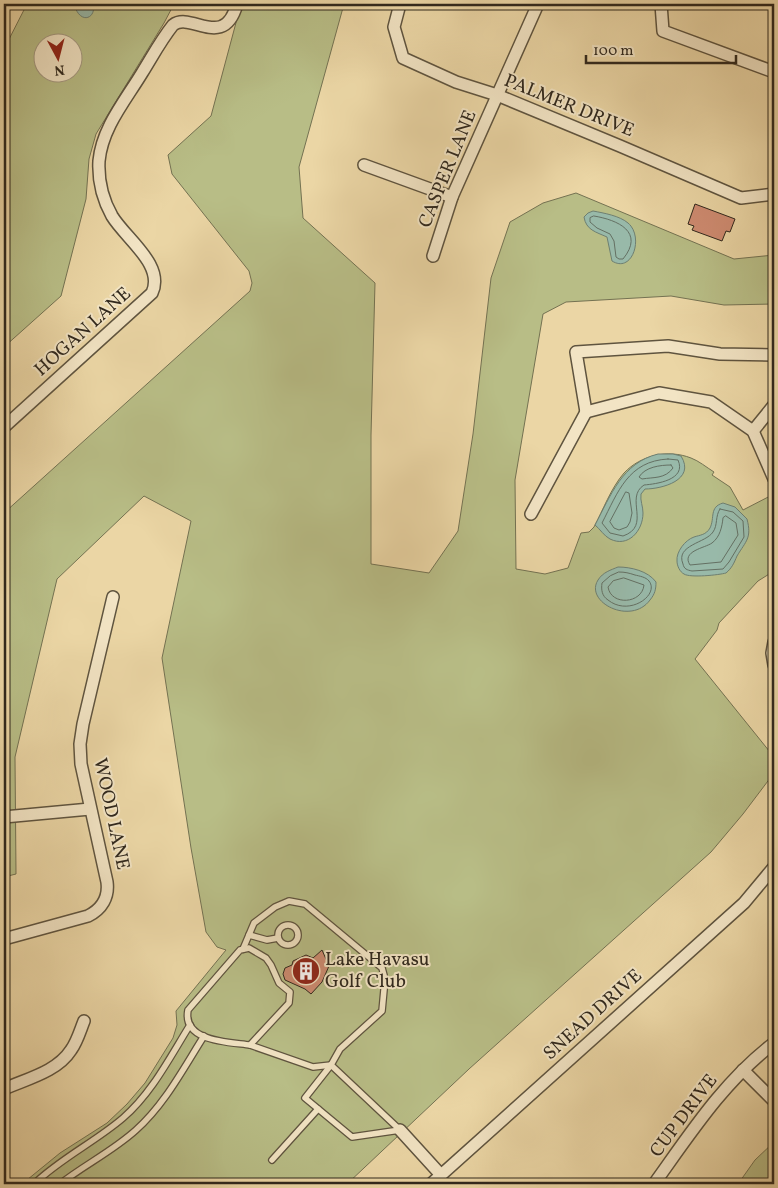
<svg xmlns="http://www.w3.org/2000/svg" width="778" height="1188" font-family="Vollkorn,serif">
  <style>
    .green { fill: #b8bd86; stroke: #747252; fill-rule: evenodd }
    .water { fill: #98b9a9; stroke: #6e7f71 }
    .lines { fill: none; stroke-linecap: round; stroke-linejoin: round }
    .shore { stroke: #647063; stroke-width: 1 }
    .building { fill: #cf8c72; stroke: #30281d }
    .lane-casing { stroke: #5f543f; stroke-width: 8 }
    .street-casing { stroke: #5f543f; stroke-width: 14 }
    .lane { stroke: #f2e4c4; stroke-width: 5.5 }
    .street { stroke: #f2e4c4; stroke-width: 11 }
    .labels { text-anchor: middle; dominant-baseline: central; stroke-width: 4; stroke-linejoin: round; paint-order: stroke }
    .street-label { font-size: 19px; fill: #30281d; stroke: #f2e4c4 }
    .poi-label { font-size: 19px; fill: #30281d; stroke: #f2e4c4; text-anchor: start }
  </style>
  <rect width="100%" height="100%" fill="#ebd6a5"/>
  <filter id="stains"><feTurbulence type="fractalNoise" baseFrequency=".004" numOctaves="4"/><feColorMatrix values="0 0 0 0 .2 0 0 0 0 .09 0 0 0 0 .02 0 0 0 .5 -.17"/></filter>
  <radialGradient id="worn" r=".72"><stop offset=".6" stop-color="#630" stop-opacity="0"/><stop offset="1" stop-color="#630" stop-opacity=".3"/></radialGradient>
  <!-- green -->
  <g class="green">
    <path d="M27,4H174L164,23L96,134L89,159L86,199L61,296L4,347V49ZM42,42H72V72H42Z"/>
    <path d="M241,4H344L299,167L303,218L375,283L371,435V564L429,573L458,531L473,434L491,278L510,222L543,203L576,193L734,259L774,255V304L724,305L671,296L566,302L543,314L515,480L516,569L545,574L568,568L581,533L589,532L594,527C603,510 611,488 624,473C641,455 668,449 691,458C699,461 706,467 714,472L712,475L730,487L743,510L774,494V571L758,581L719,623L717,630L695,659L774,757V773L743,814L711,852L469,1069L347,1184H22L60,1153L107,1123L127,1104L145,1083L173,1038L177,1025L176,1011L226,950L217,947L206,932L191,848L162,658L191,521L144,496L57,579L15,757L16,874L4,877V513L250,291L252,283L249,271L172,174L168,155L211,116Z"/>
    <polygon points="774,1142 774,1184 738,1184 755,1160"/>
  </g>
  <!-- water -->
  <g class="water">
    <path d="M74,4H93C97,18 80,26 74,4Z"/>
    <path d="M593,211C604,213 620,216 628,223C644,236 633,274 612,261L607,237C596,232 586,230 584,217L588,213Z"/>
    <path d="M658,454H673L681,456C696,480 662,489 645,489L641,494C640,501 643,506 643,513C643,531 628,548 610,539C604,536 600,529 595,525C611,495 622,463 658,454Z"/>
    <path d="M723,503L735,507L747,519C752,538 746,541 737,556C734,563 732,568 726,573C719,575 690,578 684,574C680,572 677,566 677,561C676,552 685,540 694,537C700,535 706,535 710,528C715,518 709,507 723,503Z"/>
    <path d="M618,567C631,567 648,571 656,582C656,589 655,594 650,600C631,626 584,602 598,580C603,572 611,570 618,567Z"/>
  </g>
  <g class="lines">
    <!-- shore -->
    <g class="shore">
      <path d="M594,216C618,220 645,232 623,259H619L616,257L614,241L610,234L597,228L590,222V218Z"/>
      <path d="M668,459L678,460C687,480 656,484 644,485C624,498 652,526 623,536L610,533L602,523C618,492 628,461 668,459Z"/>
      <path d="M671,465L673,468C665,479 654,477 642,479L639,477C645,467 660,465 671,465Z"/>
      <polygon points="626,492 629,493 632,513 630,522 627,527 619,530 614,528 610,522"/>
      <path d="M720,509L733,512L743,521L744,537L729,562L723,569L692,571C687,570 684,569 683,564C675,545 706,543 713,532C718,525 715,516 720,509Z"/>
      <path d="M726,516L736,523L738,535L721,562L690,565C681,551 705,548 712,543C720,537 722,527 723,518Z"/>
      <path d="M619,572C625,572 629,573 635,575C639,576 646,577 649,581C660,595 629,617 608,600C602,596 601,590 602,583L610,576Z"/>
      <path d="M624,578L644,585C642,604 611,606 608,587L613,581Z"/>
    </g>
  </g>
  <!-- building -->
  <g class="building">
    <polygon points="695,204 735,219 730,232 726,231 722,241 692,230 694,226 688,224"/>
    <polygon points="322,950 329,966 322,982 311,994 305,989 285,980 283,974 285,968 292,965 293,961 306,955 313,958"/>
  </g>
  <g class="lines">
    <defs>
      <g id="lane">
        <circle cx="288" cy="935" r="10"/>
        <polyline points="249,935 267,940 278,938"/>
        <path d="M249,948L266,958L271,965L279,983L290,992L289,1003L250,1045C229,1042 182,1042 188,1010L240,950Z"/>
        <polyline points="243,949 254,923 275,907 289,901 305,904 382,968 385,979 382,1011 340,1049 331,1065 400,1130"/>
        <polyline points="250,1045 313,1067 331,1065"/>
        <polyline points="331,1065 305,1098 352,1137 400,1130"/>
        <polyline points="272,1160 318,1109"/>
        <path d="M34,1184C61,1158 95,1142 123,1118C152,1093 170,1057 190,1025"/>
        <path d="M60,1184C84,1165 113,1151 136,1130C165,1104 183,1069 204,1036"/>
      </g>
      <g id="street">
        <polyline points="400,4 394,27 403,58 456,82 497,95 620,146 741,198 774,194"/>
        <polyline points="661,4 663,31 774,72"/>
        <polyline points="364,165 452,197"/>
        <polyline points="433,256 452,197 538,4"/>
        <polyline points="586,412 576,352 668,346 720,354 774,355"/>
        <polyline points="586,412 659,393 711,402 753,431 774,479"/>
        <path d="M4,427L152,293C165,265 126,239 112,216C103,200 98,180 99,161C102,128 125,101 142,73C152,57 161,40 173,25C191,11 224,51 237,4"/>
        <polyline points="753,431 774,405"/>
        <polyline points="531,514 586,412"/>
        <polyline points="774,642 772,653 774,665"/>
        <polyline points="4,817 90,809"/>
        <path d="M4,939L88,916C102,909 109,897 107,882L81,764L80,744L83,724L113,597"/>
        <polyline points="743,1070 774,1101"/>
        <path d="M4,1089C26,1079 57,1072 71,1050C77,1042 80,1031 84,1021"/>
        <polyline points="400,1130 441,1175"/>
        <polyline points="431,1184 744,903 774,867"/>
        <path d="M654,1184C690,1134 724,1081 774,1043"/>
      </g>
    </defs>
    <!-- lane casing -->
    <use href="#lane" class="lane-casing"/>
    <!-- street casing -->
    <use href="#street" class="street-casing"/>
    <!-- lane -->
    <use href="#lane" class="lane"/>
    <!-- street -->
    <use href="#street" class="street"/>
  </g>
  <!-- icons -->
  <defs>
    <symbol id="building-disc" viewBox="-11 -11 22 22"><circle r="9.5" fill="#8f2418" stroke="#f2e4c4"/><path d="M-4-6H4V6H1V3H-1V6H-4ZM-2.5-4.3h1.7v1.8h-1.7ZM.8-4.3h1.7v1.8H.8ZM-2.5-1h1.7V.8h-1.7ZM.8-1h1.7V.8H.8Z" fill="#fff"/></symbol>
  </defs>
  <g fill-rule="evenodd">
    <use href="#building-disc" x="290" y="955" width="32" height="32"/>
  </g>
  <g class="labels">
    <!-- street labels -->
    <g class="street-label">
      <text transform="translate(569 106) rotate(22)">PALMER DRIVE</text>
      <text transform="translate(448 169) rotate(-68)">CASPER LANE</text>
      <text transform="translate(83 332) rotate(-42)">HOGAN LANE</text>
      <text transform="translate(111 814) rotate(78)">WOOD LANE</text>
      <text transform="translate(593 1015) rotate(-42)">SNEAD DRIVE</text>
      <text transform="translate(684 1116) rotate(-53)">CUP DRIVE</text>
    </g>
    <!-- poi labels -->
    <g class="poi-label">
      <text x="325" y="960">Lake Havasu<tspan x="325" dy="22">Golf Club</tspan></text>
    </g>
  </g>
  <!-- margin -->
  <rect width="778" height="1188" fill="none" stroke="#ebd6a5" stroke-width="20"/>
  <rect x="5" y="5" width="768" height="1178" fill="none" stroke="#30281d" stroke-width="2.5"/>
  <rect x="10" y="10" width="758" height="1168" fill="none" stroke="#30281d"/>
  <!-- north arrow -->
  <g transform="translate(58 58) rotate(173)"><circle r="24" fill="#f2e4c4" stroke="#a49981"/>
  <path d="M0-4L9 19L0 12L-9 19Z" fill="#8f2418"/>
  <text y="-8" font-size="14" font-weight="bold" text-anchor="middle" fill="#30281d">N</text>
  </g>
  <!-- scale -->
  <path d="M586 55v8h150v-8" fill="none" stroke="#30281d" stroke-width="2.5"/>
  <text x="593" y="55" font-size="15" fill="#30281d" stroke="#f2e4c4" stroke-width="4" paint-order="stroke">100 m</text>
  <rect width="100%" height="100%" filter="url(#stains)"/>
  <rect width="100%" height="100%" fill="url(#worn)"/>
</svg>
